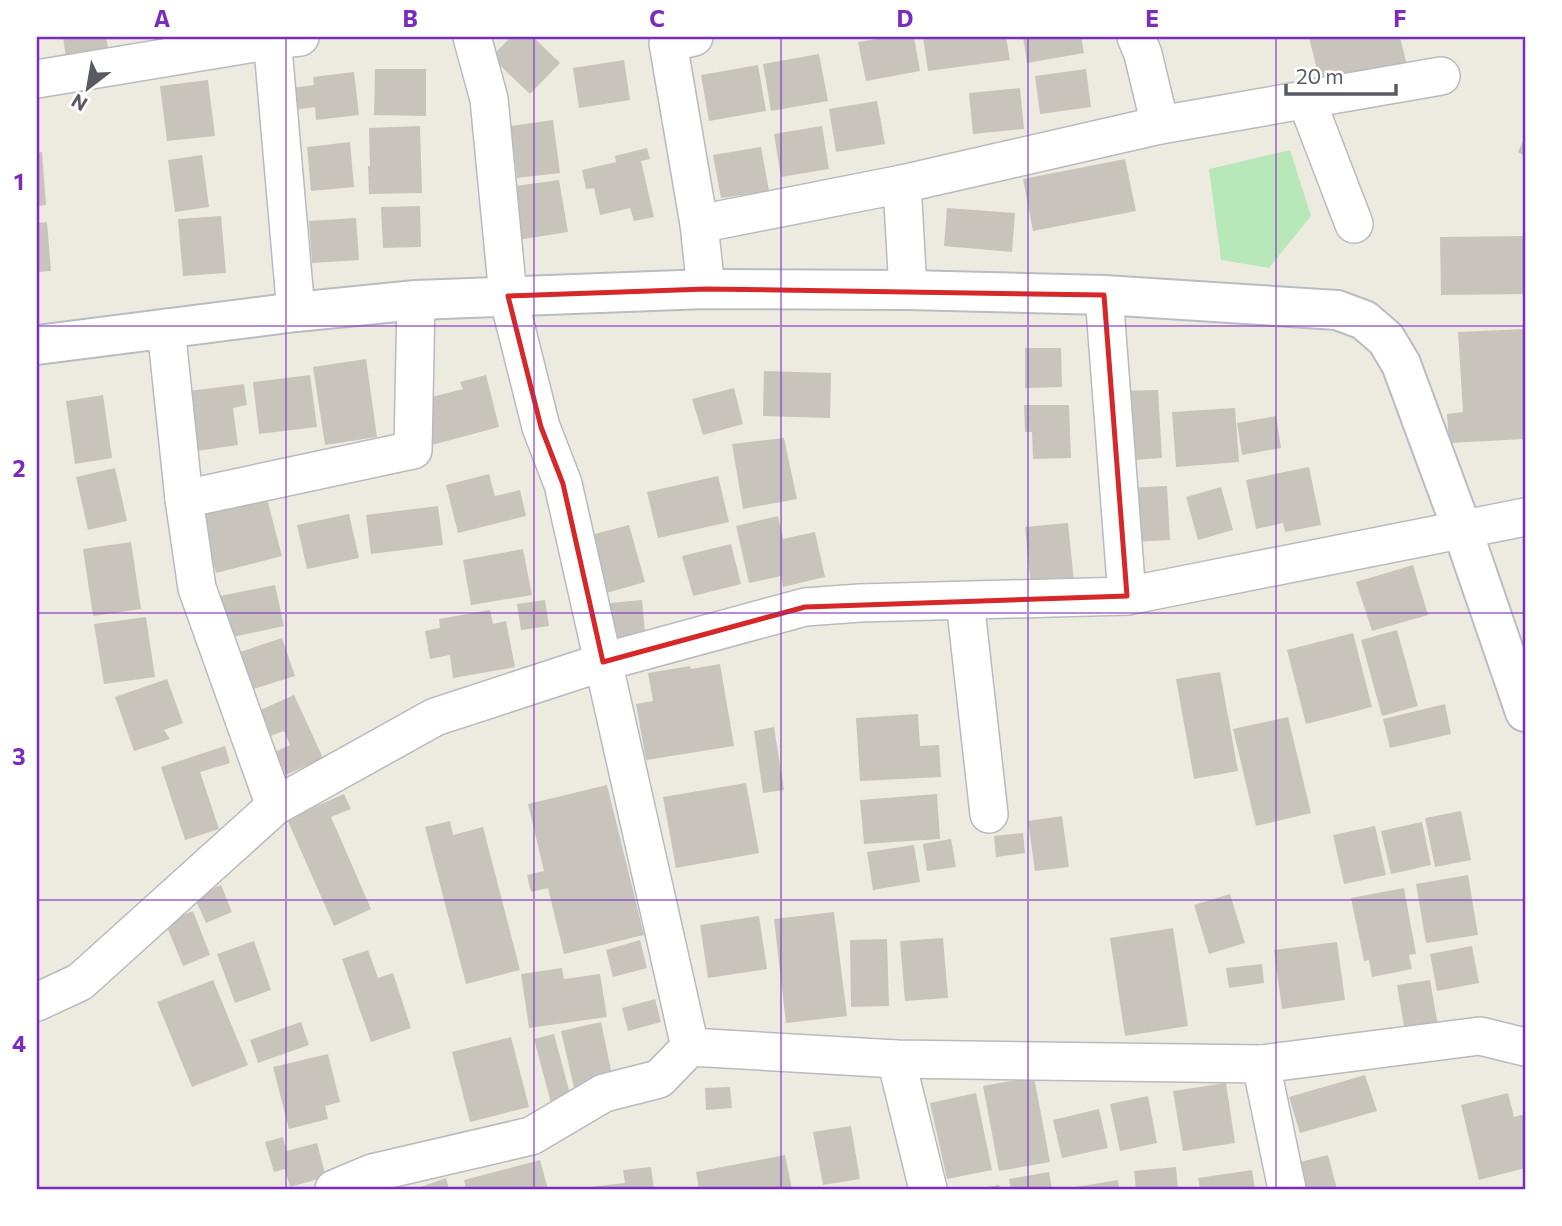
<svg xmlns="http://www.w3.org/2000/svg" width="1562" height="1226" font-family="Commissioner,sans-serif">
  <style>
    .green { fill: #b8e8ba }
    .building { fill: #c8c4bc }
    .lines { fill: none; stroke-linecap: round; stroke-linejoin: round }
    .street-casing { stroke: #b8bac0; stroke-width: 40 }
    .secondary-casing { stroke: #b8bcc3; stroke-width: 42 }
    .street { stroke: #fff; stroke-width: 37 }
    .secondary { stroke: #fff; stroke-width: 38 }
    .marked { fill: none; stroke: #d62828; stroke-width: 5; stroke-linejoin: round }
    .grid { fill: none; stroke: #7b2cbf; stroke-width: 2; stroke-opacity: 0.55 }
    .neatline { fill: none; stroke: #7b2cbf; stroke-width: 2.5 }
    .grid-label { font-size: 23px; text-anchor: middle; font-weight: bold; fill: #7b2cbf }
  </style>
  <rect width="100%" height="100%" fill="#edebdf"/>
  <!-- green -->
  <polygon class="green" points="1290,150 1311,216 1269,268 1221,260 1209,169"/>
  <!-- building -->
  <g class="building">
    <polygon points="63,37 106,37 109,53 66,58"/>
    <polygon points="511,37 533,37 560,63 530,94 491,57"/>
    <polygon points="888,37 914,37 920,71 866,81 858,42"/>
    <polygon points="923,37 1006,37 1010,60 928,71"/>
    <polygon points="1023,37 1081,37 1084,53 1027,63"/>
    <polygon points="1309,37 1400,37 1409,73 1323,94"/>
    <polygon points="819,54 828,101 771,111 763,64"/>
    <polygon points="624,60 630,100 579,108 573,68"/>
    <polygon points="758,65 766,111 709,121 701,75"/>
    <polygon points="375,69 426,69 426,116 374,115"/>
    <polygon points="1086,69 1091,107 1040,114 1035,76"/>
    <polygon points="354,72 359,115 316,120 315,107 294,110 291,88 314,85 313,77"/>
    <polygon points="208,80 215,136 167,141 160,86"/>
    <polygon points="1020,88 1024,129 973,134 969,93"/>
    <polygon points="877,101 885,144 836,152 829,109"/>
    <polygon points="553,120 560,173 517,178 511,126"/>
    <polygon points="420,126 422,193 369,194 368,166 370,166 369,128"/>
    <polygon points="822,126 829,169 781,177 774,134"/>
    <polygon points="1525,137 1525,156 1518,152"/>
    <polygon points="350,142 354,187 311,191 307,147"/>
    <polygon points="761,147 769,191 721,198 713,155"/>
    <polygon points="647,148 650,159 641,161 654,217 634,221 630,208 600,215 594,188 586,189 582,170 616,162 615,156"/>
    <polygon points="42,152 46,205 37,206 37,153"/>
    <polygon points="202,155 209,207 175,212 168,160"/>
    <polygon points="1125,159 1136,211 1033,231 1023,179"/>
    <polygon points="559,180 568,232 517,240 508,187"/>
    <polygon points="420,206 421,247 383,248 381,207"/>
    <polygon points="947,208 1015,213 1012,252 944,246"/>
    <polygon points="221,216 226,273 183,276 178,219"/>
    <polygon points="356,218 359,260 312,263 309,221"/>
    <polygon points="47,222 51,271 37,272 37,223"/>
    <polygon points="1525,236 1525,294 1441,295 1440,237"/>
    <polygon points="1525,329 1525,439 1449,443 1447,414 1463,412 1458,332"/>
    <polygon points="1025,348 1061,348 1062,387 1025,388"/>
    <polygon points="366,359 377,437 325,445 313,367"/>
    <polygon points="764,371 831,373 830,418 763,416"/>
    <polygon points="310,375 317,427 259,434 253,382"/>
    <polygon points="486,375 499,427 428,446 424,399 463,389 460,382"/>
    <polygon points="244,384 247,405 233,408 238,445 183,453 174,393"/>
    <polygon points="734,388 743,424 703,435 692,399"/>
    <polygon points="1158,390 1162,458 1119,461 1116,391"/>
    <polygon points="103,395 112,458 75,464 66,401"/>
    <polygon points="1024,405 1069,405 1071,458 1033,459 1032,432 1025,432"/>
    <polygon points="1235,408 1239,462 1176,467 1172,412"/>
    <polygon points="1276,416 1281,448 1242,455 1237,423"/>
    <polygon points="784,438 797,499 743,509 732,444"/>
    <polygon points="1309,467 1321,525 1285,532 1283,523 1256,529 1246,480"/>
    <polygon points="115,468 127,521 88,530 76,477"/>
    <polygon points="489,474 495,496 520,490 526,516 458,533 446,485"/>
    <polygon points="718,476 729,522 658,538 647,492"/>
    <polygon points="1167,486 1170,540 1131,542 1127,488"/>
    <polygon points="1221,487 1233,530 1198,540 1186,497"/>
    <polygon points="266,495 282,556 216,573 200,512"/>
    <polygon points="438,506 443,545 371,554 366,515"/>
    <polygon points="349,514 359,558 307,569 297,525"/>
    <polygon points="778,516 783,539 815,532 825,577 783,587 781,576 749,583 736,526"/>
    <polygon points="1068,523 1074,582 1031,586 1025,527"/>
    <polygon points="629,525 645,582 596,596 580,538"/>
    <polygon points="131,542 141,609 93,616 83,549"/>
    <polygon points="731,544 741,584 693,596 682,556"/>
    <polygon points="523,549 532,595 471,605 463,560"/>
    <polygon points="1413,565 1428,615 1372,631 1356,582"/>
    <polygon points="275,585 284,626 228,638 220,596"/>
    <polygon points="545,600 549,626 521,630 517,604"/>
    <polygon points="642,600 646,643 604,647 600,604"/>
    <polygon points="490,610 493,624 506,621 515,667 453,678 450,655 430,659 425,631 440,628 439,619"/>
    <polygon points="146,617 155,677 104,684 94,624"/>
    <polygon points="1397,630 1418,706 1382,716 1361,640"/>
    <polygon points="1353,633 1372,707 1306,724 1287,650"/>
    <polygon points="282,638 295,676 247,691 234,654"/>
    <polygon points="720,664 734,746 646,760 636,704 653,701 648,673 690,666 691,669"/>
    <polygon points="1220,672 1238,771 1194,779 1176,679"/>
    <polygon points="167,679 183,723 164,730 170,739 134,751 115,697"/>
    <polygon points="294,695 323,758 286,775 275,752 290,745 284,731 270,736 258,711"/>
    <polygon points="1445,704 1451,734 1390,748 1383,719"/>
    <polygon points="918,714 920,746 939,745 941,777 860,781 856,718"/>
    <polygon points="1288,717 1311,813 1256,826 1233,729"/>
    <polygon points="774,727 784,790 763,793 754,731"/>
    <polygon points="225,746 230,763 200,772 219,829 185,840 161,767"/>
    <polygon points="746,783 759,853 676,868 663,797"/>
    <polygon points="607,785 644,935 564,954 548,888 531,892 527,875 544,871 528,804"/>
    <polygon points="344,794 351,809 331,817 371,909 334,926 287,819"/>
    <polygon points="937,794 940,839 864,844 860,800"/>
    <polygon points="1461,811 1471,860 1435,867 1425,818"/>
    <polygon points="1062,816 1069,867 1035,871 1028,821"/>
    <polygon points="450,821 453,835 483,827 520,970 466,984 425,827"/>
    <polygon points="1422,822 1431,865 1391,874 1381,831"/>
    <polygon points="1375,826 1386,875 1344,884 1333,835"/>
    <polygon points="1023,833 1025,853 996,857 994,836"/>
    <polygon points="951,839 956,867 927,871 923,844"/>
    <polygon points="914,845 920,882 873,890 867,852"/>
    <polygon points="1468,875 1478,935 1426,943 1416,884"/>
    <polygon points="221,885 232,912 206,923 194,896"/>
    <polygon points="1404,888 1416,954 1409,955 1412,969 1372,977 1369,960 1364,961 1351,898"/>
    <polygon points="1230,894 1245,943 1209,954 1194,905"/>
    <polygon points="193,911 210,955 183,966 165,922"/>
    <polygon points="834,912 847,1016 786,1023 774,919"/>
    <polygon points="759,916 767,969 708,978 700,925"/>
    <polygon points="1173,928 1188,1026 1125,1036 1110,938"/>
    <polygon points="943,938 948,998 905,1001 900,941"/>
    <polygon points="887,939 889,1006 851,1007 850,940"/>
    <polygon points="640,940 647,968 613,977 606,950"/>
    <polygon points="254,941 271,990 235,1003 217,954"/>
    <polygon points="1337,942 1345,1000 1282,1009 1274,950"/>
    <polygon points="1472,946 1479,983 1437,991 1430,954"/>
    <polygon points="368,950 378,978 393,973 411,1028 371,1042 342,959"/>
    <polygon points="1262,964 1264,983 1229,988 1226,968"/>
    <polygon points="562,968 564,979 600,974 607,1017 529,1028 521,974"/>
    <polygon points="213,980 248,1065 192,1087 157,1002"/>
    <polygon points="1430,980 1438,1026 1405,1032 1397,985"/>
    <polygon points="655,999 661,1022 628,1031 622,1008"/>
    <polygon points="301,1022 309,1045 258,1063 250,1040"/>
    <polygon points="601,1022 613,1080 574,1088 561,1031"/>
    <polygon points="554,1034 571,1098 551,1103 534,1039"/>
    <polygon points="511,1037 529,1107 470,1122 452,1052"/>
    <polygon points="328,1054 340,1102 325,1106 328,1119 289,1129 273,1067"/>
    <polygon points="1365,1075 1377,1111 1300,1133 1289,1097"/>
    <polygon points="1034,1077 1050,1162 999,1171 983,1086"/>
    <polygon points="1226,1083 1235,1143 1183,1151 1173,1091"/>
    <polygon points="730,1087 732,1108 706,1110 705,1088"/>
    <polygon points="976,1093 992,1170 947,1179 930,1103"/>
    <polygon points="1508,1093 1514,1117 1525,1114 1525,1168 1479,1180 1461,1105"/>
    <polygon points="1148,1096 1157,1143 1120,1151 1110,1104"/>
    <polygon points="1099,1109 1108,1148 1062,1158 1053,1120"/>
    <polygon points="851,1126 860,1179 823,1185 813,1132"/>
    <polygon points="283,1137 286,1151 317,1143 326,1177 290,1187 285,1169 274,1172 265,1142"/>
    <polygon points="785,1155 792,1189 699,1189 696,1172"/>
    <polygon points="1328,1155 1337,1189 1304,1189 1296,1163"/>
    <polygon points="540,1160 548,1189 466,1189 464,1180"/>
    <polygon points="651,1167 654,1189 590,1189 590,1187 625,1183 623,1170"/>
    <polygon points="1176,1167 1178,1189 1136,1189 1134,1171"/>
    <polygon points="1252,1170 1255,1189 1200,1189 1198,1178"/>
    <polygon points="1049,1172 1052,1189 1011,1189 1009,1179"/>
    <polygon points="446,1178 449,1189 415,1189"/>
    <polygon points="1118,1180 1119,1189 1070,1189 1070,1188"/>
    <polygon points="999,1185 1000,1189 983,1189 983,1188"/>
  </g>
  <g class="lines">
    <defs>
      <g id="street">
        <polyline points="272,37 296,312"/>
        <polyline points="472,37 489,99 508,296 541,427 563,484 690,1047 896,1059 1261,1064 1287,1189"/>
        <polyline points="694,37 668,43 699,224 706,289"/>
        <polyline points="37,79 272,40 300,37"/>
        <polyline points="1306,99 1354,224"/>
        <polyline points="1160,125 1441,76"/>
        <polyline points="699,224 902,184"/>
        <polyline points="908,290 902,184 1160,125 1143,54 1136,37"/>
        <polyline points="1104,295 1127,596"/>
        <polyline points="166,328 184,499 197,588 275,806"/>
        <polyline points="184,499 413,450 416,300"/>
        <polyline points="965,601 989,814"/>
        <polyline points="37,1002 80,982 275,806 435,717 603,662 805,607 860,603 1127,596 1525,517"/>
        <polyline points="896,1059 928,1189"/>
        <polyline points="1261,1064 1480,1036 1525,1047"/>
        <polyline points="334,1189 372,1173 531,1136 604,1093 659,1079 690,1047"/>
      </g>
      <polyline id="secondary" points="37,345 296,312 416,300 706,289 908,290 1104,295 1337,310 1364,320 1386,339 1401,364 1462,529 1525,712"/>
    </defs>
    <!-- street casing -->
    <use href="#street" class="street-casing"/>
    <!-- secondary casing -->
    <use href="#secondary" class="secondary-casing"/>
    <!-- street -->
    <use href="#street" class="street"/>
    <!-- secondary -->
    <use href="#secondary" class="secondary"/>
  </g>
  <!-- marked area -->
  <path class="marked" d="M706,289L1104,295L1127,596L805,607L603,662L563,484L541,427L508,296Z"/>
  <!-- grid -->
  <path class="grid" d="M286,37V1189M534,37V1189M781,37V1189M1028,37V1189M1276,37V1189M37,326H1525M37,613H1525M37,900H1525"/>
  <!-- border -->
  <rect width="1562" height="1226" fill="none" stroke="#ffffff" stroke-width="77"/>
  <!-- north arrow -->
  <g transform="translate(88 88) rotate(211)" stroke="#ffffff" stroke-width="5" paint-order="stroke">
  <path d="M0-5L12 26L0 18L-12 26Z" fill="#585c62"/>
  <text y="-10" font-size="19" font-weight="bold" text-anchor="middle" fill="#585c62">N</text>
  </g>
  <!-- scale -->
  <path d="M1286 84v10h110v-10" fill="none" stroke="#585c62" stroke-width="3.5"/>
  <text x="1296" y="84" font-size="21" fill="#585c62" stroke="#ffffff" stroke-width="5" paint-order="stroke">20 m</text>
  <rect x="38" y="38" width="1486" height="1150" class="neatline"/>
  <g class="grid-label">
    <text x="162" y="27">A</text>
    <text x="410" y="27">B</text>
    <text x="657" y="27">C</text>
    <text x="905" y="27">D</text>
    <text x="1152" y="27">E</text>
    <text x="1400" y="27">F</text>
    <text x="19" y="190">1</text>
    <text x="19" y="477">2</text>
    <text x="19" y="765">3</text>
    <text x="19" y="1052">4</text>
  </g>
</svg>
